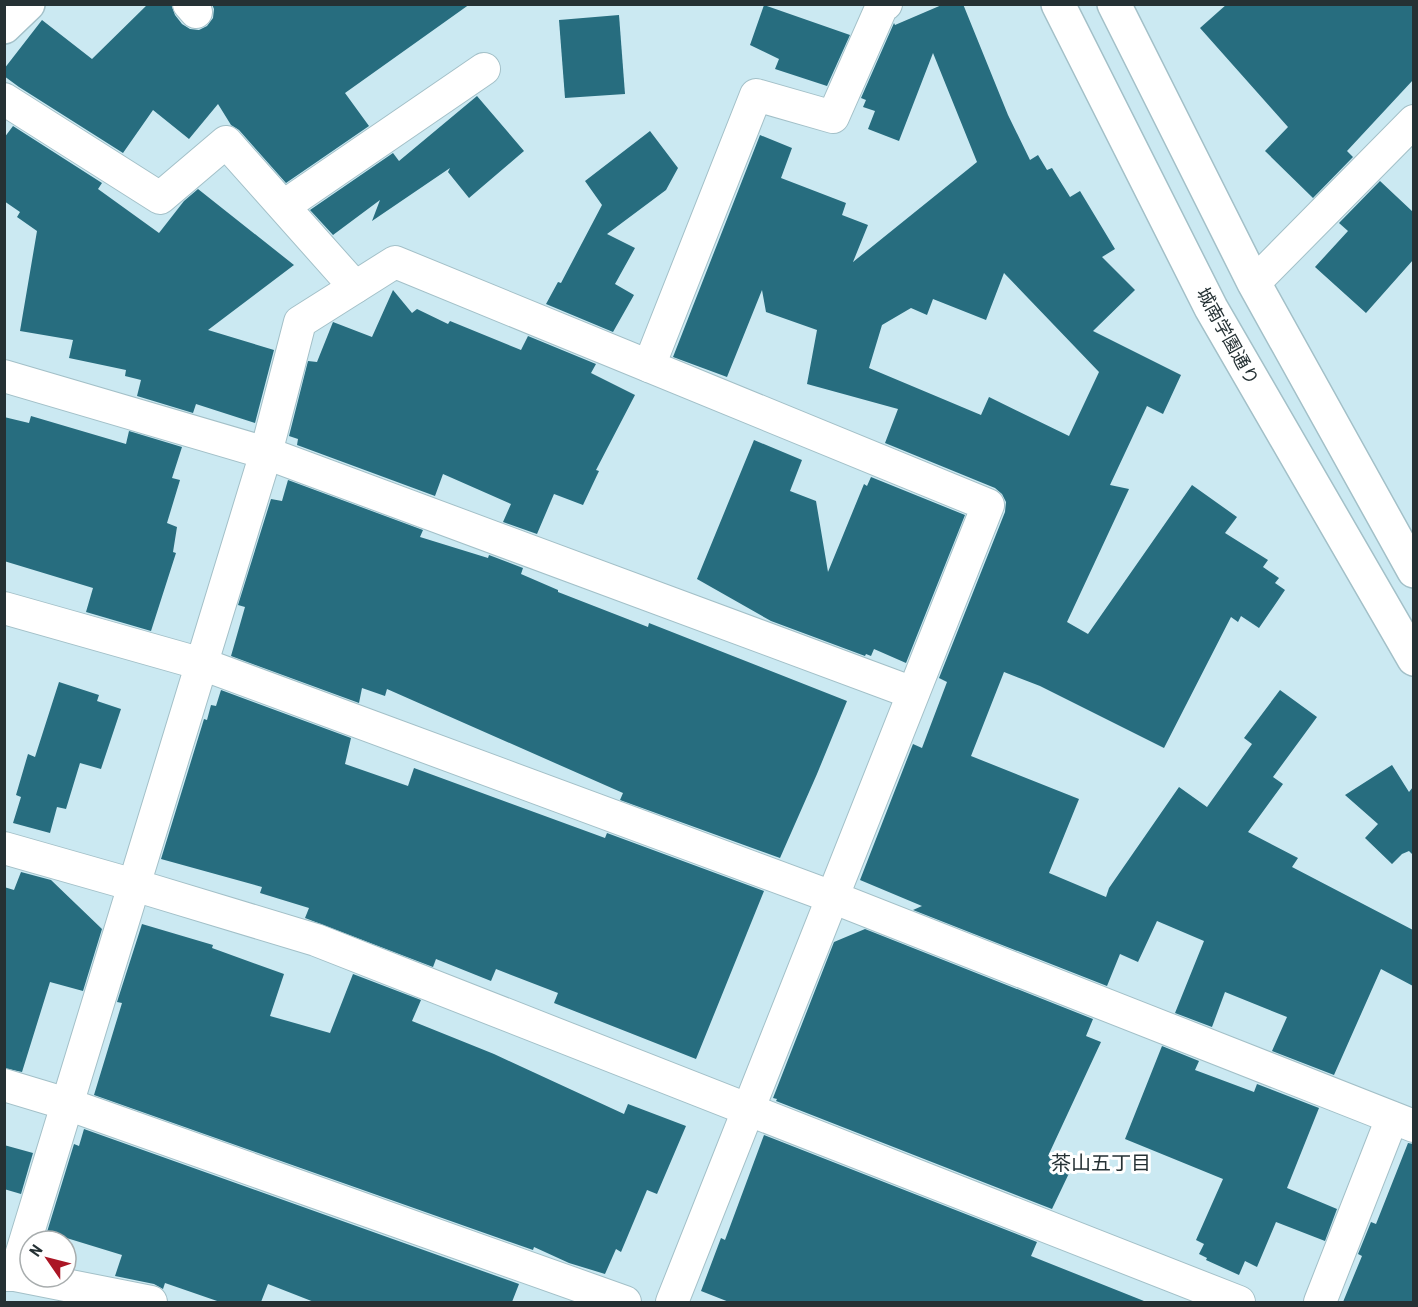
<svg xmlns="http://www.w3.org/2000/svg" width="1418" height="1307" font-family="'Roboto Condensed','Noto Sans JP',sans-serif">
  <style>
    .building { fill: #276d7f; fill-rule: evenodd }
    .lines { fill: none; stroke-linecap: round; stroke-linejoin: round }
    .minor-casing { stroke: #a3c0c8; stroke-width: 34 }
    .tertiary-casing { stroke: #a3c0c8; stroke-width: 36 }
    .minor { stroke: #fff; stroke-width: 32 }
    .tertiary { stroke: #fff; stroke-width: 33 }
    .labels { text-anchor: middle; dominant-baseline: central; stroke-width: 6; stroke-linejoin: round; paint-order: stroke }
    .street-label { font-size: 18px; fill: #253134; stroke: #fff }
    .neighbourhood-label { font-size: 20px; fill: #253134; stroke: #fff }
  </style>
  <rect width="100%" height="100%" fill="#cbe9f2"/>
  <!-- building -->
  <g class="building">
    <polygon points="148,4 171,4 175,15 182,24 190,29 199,30 207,26 213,18 214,9 212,4 470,4 345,93 369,126 286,183 239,130 231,125 218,104 189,139 153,110 123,153 19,87 4,76 4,69 42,20 92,59"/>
    <path d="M944,4H963L1008,115L1030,160L1038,155L1047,170L1052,168L1070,197L1080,191L1115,249L1102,257L1135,290L1093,331L1181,375L1163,414L1147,406L1110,485L1129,489L1067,622L1088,634L1192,485L1237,517L1225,533L1268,560L1263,567L1279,578L1275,583L1285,590L1259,628L1241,616L1238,622L1231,617L1164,748L1040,686L1004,672L971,756L1079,799L1049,873L1106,897L1109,888L1179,787L1207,807L1252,744L1244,738L1280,690L1317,717L1273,777L1283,784L1248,832L1298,858L1292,867L1413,930V986L1381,969L1334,1075L1272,1051L1287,1017L1225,992L1212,1027L1175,1013L1204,941L1157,921L1138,962L1120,954L1107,986L913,910L922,906L860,880L913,744L922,748L947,682L939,678L1005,512L1006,502L1002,494L995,488L885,443L898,409L807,384L817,330L766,312L762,290L727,377L673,357L760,135L792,148L781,178L846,203L842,215L868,225L853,262L977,162L933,53L899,141L868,129L875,111L863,107L866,100L861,98L894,23L895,25ZM1004,273L1099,372L1069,436L989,397L981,415L869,368L882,325L911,308L927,315L933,299L986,320Z"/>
    <polygon points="1227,4 1413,4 1413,80 1347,151 1353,157 1313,198 1265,151 1288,127 1200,28"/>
    <polygon points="764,5 850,35 827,86 775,69 779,59 750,45"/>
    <polygon points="619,15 625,94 565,98 559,20"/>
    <polygon points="477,96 524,151 469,198 448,172 450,168 372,221 380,200 333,235 310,210 393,153 399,161"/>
    <polygon points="13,126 102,183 98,189 159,233 184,201 198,189 294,265 208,330 274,350 255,423 196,404 193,413 137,396 141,380 125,376 126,370 69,358 73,340 20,331 37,231 17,217 20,212 4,201 4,138"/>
    <polygon points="650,131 678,168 666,190 607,234 635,248 615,284 634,295 613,332 546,304 558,282 561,283 602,205 585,181"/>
    <polygon points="1380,181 1413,212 1413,260 1366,313 1315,267 1348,231 1339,223"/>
    <polygon points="393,290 412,313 417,309 448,324 450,321 521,350 528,336 596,364 591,373 635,395 596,470 599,471 583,505 554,494 537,534 503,522 511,504 443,474 435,496 297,445 298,439 289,436 308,361 317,362 333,322 372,337"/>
    <polygon points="31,416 126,444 129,431 182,447 172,478 180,480 167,523 177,527 173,552 176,553 151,631 86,612 93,588 4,561 4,417 29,423"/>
    <polygon points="754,440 802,460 790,491 816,501 828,572 864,484 867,486 871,477 965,515 906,663 874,649 871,656 866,654 865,656 771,621 697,579"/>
    <polygon points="288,480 423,530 420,537 488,558 489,555 523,568 521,574 558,590 558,592 648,627 649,623 847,701 817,774 780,858 620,800 623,793 387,689 385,696 362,688 359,703 231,656 245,607 238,605 271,499 282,501"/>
    <polygon points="59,682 99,695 97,701 121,709 101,769 80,763 66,809 57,807 50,833 13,823 21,797 16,795 28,754 35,757"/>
    <polygon points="221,690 351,738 345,764 408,786 414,768 605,838 607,833 764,891 696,1059 554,1003 558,993 496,969 491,981 436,959 433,967 305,918 309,908 260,893 262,887 161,859 204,719 207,720 211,705 216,706"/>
    <polygon points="1392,765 1409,792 1413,787 1413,855 1409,851 1402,854 1392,864 1365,838 1378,824 1345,795"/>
    <polygon points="21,872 51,880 102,929 83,991 50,982 22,1072 4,1068 4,887 14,890"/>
    <polygon points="142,924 213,945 212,948 284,974 270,1016 330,1033 353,974 421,1000 412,1021 494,1054 624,1114 628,1104 686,1126 657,1194 647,1190 621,1252 616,1249 605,1274 569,1263 534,1247 533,1250 94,1095 122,1003 117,1002"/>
    <polygon points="865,929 1093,1019 1086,1036 1101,1042 1048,1156 1072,1167 1052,1209 776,1101 777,1099 773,1098 834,942"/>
    <polygon points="1162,1046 1199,1061 1195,1070 1254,1092 1257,1084 1319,1108 1287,1188 1337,1209 1325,1241 1276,1222 1257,1267 1245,1261 1239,1275 1206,1260 1207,1258 1199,1254 1204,1244 1196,1240 1223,1179 1125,1139"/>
    <polygon points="84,1129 519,1284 512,1302 314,1302 268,1284 261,1302 220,1302 165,1283 163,1289 154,1284 115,1276 122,1255 47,1232 74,1144 79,1146"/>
    <polygon points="764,1135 1037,1242 1031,1256 1144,1301 1144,1302 729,1302 701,1291 721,1238 725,1240"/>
    <polygon points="1408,1143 1413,1144 1413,1302 1343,1302 1362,1256 1358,1254 1371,1222 1376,1224"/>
    <polygon points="4,1145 33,1153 21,1194 4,1189"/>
  </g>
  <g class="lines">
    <defs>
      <g id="minor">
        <polyline points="189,4 196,12"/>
        <polyline points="4,99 160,198 226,142 355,287"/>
        <polyline points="284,206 484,69"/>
        <polyline points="1254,283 1414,121"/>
        <polyline points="649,366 756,95 833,117 882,6 886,4"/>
        <polyline points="4,376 266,453 913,693"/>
        <polyline points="4,608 202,664 832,897 1414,1126"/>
        <polyline points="4,848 134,885 316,940 1239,1302"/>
        <polyline points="4,1085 67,1104 625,1302"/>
        <polyline points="4,1275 15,1275 266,453 300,322 395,262 988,505 672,1302"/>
        <polyline points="15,1275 151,1302"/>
        <polyline points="1320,1302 1392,1118"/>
      </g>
      <g id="tertiary">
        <polyline points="1058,4 1211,308 1414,659"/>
        <polyline points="1114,4 1254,283 1414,571"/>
        <polyline points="4,27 28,4"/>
      </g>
    </defs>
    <!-- minor casing -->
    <use href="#minor" class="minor-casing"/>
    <!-- tertiary casing -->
    <use href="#tertiary" class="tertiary-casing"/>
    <!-- minor -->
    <use href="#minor" class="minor"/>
    <!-- tertiary -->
    <use href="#tertiary" class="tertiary"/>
  </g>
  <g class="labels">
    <!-- street labels -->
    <g class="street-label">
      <text transform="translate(1228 336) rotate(61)">城南学園通り</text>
    </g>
    <!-- neighbourhood labels -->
    <g class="neighbourhood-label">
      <text x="1101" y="1163">茶山五丁目</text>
    </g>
  </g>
  <!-- border -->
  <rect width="1418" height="1307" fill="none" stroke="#253134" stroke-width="12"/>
  <!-- north arrow -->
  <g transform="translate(48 1259) rotate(305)"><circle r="28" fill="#ffffff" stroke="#a8adae" stroke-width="1.5"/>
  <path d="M0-4.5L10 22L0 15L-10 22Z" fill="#ab1625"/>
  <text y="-9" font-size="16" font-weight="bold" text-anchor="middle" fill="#253134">N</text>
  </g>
</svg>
